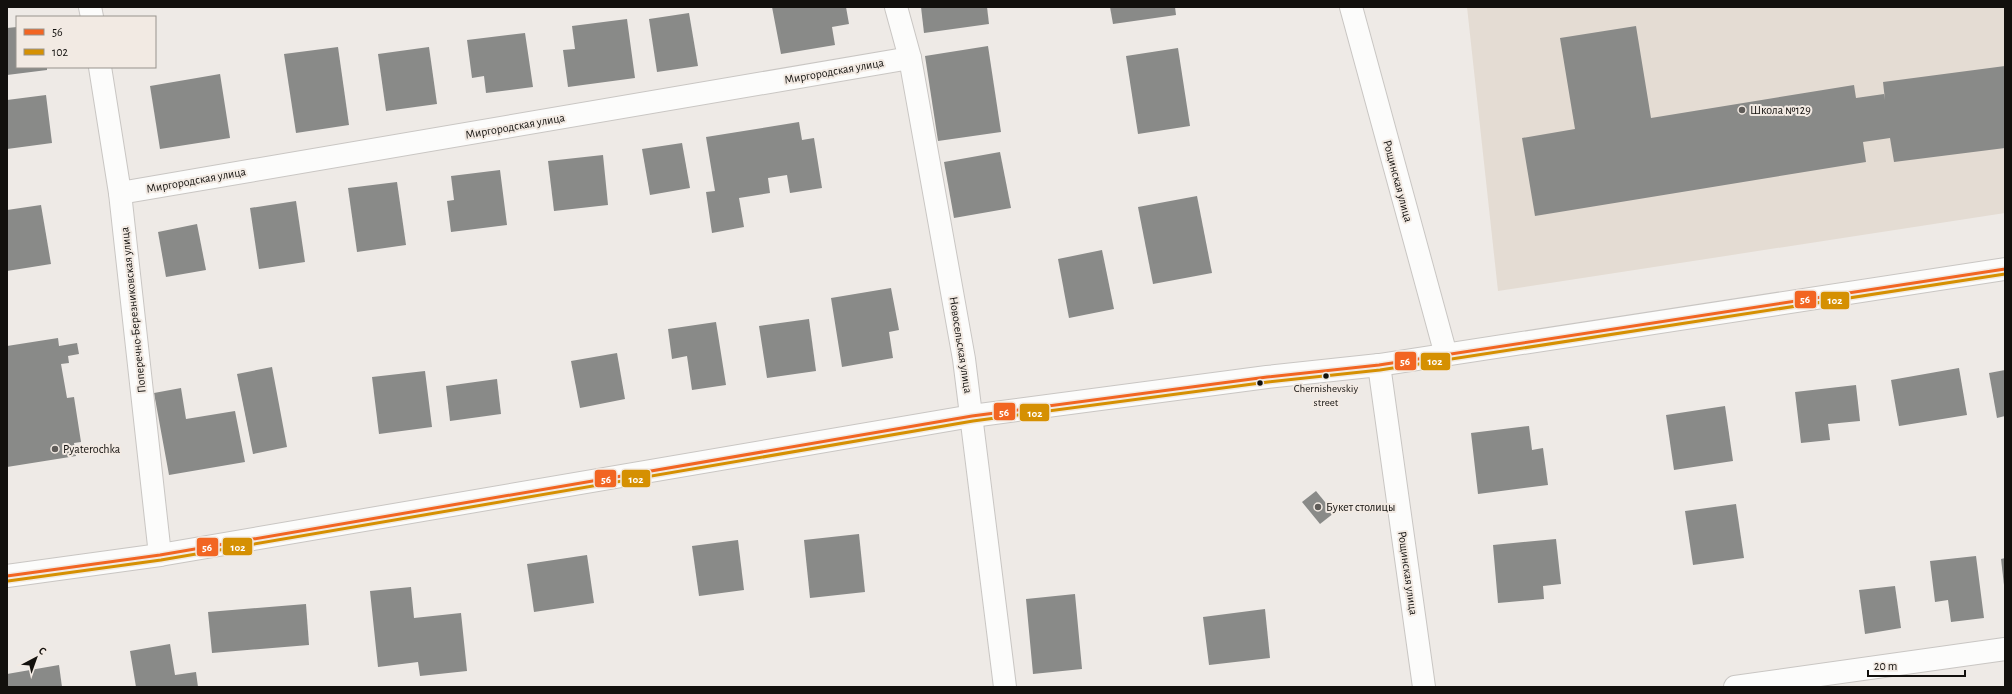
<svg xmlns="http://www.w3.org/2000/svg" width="2012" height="694" font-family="'Alegreya Sans',sans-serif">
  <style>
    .built { fill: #e4dcd3 }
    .building { fill: #898a88 }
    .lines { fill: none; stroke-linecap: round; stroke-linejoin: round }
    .minor-casing { stroke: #c9c6c3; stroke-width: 24 }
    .tertiary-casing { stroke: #c9c6c3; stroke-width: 24 }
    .minor { stroke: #fcfcfb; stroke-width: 22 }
    .tertiary { stroke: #fcfcfb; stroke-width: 22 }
    .bus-1-casing { stroke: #f2eae3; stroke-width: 6 }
    .bus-2-casing { stroke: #f2eae3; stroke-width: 6 }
    .bus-1 { stroke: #f26522; stroke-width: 3 }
    .bus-2 { stroke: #d59002; stroke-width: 3 }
    .poi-dot { fill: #5f5c59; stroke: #f2eae3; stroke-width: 1.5 }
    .bus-dot { fill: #12100d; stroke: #f2eae3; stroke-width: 1.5 }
    .labels { text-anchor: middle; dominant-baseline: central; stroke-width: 4; stroke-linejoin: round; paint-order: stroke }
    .bus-label { font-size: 11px; fill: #12100d; stroke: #f2eae3 }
    .street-label { font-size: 12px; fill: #12100d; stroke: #f2eae3 }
    .poi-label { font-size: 12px; fill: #12100d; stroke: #f2eae3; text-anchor: start }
    .line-badge { stroke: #f2eae3; stroke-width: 1.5 }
    .badge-label { font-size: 11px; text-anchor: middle; font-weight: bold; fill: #fff }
  </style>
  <rect width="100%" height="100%" fill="#eeeae6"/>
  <!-- built -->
  <polygon class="built" points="1467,7 2005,7 2005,213 1498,291"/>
  <!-- building -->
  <g class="building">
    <polygon points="772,7 846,7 849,24 832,27 835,45 781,54"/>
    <polygon points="921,7 987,7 989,24 924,33"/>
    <polygon points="1110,7 1175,7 1176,15 1113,24"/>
    <polygon points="689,13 698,66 657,72 649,19"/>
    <polygon points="627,19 635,78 568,87 563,50 575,49 572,26"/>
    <polygon points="1636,26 1651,118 1854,85 1856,98 1884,94 1885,100 1883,82 2005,66 2005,148 1894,162 1890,138 1863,142 1866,162 1535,216 1522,138 1575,129 1560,38"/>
    <polygon points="17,27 17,67 47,67 47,70 7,75 7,28"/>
    <polygon points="525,33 533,87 486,93 484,76 472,78 467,40"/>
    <polygon points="988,46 1001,132 938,141 925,56"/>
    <polygon points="338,47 349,125 296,133 284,54"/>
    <polygon points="429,47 437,104 386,111 378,54"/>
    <polygon points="1178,48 1190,126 1138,134 1126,56"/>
    <polygon points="220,74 230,138 160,149 150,86"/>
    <polygon points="46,95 52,143 7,149 7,100"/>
    <polygon points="799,122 802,140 814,138 822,188 790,193 787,175 768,178 770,193 739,198 744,227 712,233 706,192 715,191 706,137"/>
    <polygon points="682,143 690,188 650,195 642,149"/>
    <polygon points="1000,152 1011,208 954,218 944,162"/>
    <polygon points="603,155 608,205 554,211 548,161"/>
    <polygon points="500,170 507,225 451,232 447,201 454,200 451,176"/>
    <polygon points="397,182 406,245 357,252 348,188"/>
    <polygon points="1197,196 1212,273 1153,284 1138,207"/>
    <polygon points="296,201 305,262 259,269 250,208"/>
    <polygon points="41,205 51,264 7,271 7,210"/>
    <polygon points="197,224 206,270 166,277 158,232"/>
    <polygon points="1102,250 1114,309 1069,318 1058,259"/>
    <polygon points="891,288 899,330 889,332 893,358 842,367 831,298"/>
    <polygon points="809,319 816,371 767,378 759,326"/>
    <polygon points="716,322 726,385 692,390 687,356 672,359 668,329"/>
    <polygon points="58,338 59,346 77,343 79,354 68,356 69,363 61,364 67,398 74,397 81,442 74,443 76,456 7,467 7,346"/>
    <polygon points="617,353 625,399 580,408 571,361"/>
    <polygon points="272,367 287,447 253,454 237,374"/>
    <polygon points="1959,368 1967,415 1899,426 1891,380"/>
    <polygon points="2005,370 2005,416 1997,418 1989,373"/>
    <polygon points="425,371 432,427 379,434 372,377"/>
    <polygon points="497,379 501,414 450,421 446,386"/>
    <polygon points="1856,385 1860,421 1828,424 1830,440 1801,443 1795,392"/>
    <polygon points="181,388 186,419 235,411 245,462 169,475 154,393"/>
    <polygon points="1725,406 1733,461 1674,470 1666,415"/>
    <polygon points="1529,426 1532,450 1543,448 1548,485 1478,494 1471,433"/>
    <polygon points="1316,491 1334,513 1320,524 1302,502"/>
    <polygon points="1736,504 1744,558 1693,565 1685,511"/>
    <polygon points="859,534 865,592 810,598 804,540"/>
    <polygon points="1556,539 1561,584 1543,586 1544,599 1498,603 1493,545"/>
    <polygon points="738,540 744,590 699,596 692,546"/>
    <polygon points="587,555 594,603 534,612 527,564"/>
    <polygon points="1976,556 1984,618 1951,622 1948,600 1935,602 1930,561"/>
    <polygon points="2005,558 2005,585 2004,585 2001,559"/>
    <polygon points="1895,586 1901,628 1865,634 1859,590"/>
    <polygon points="411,587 414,618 461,613 467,671 420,676 418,662 378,667 370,591"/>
    <polygon points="1075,594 1082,669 1033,674 1026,599"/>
    <polygon points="306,604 309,645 212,653 208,612"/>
    <polygon points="1265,609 1270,658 1209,665 1203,617"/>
    <polygon points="170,644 175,675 196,672 198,687 136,687 130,651"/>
    <polygon points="59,665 62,687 7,687 7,674"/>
  </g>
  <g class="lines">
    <defs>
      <g id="minor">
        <polyline points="90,7 92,17"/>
        <polyline points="896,7 910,58 964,359 1005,687"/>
        <polyline points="1351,7 1446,355"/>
        <polyline points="100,67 120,193 160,555"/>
        <polyline points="120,193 910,58"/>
        <polyline points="1735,687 2005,649"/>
      </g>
      <g id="tertiary">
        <polyline points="1379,365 1424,687"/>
        <polyline points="7,576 160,555 972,416 1267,377 1379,365 2005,269"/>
      </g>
    </defs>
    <!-- minor casing -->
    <use href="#minor" class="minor-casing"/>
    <!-- tertiary casing -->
    <use href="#tertiary" class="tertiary-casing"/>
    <!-- minor -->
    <use href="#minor" class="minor"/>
    <!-- tertiary -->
    <use href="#tertiary" class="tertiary"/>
    <defs>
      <polyline id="bus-1" points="7,576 160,555 972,416 1267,377 1379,365 2005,269"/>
      <polyline id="bus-2" points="8,581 161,560 973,421 1268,382 1380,370 2005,274"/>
    </defs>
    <!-- bus-1 casing -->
    <use href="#bus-1" class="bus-1-casing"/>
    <!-- bus-2 casing -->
    <use href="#bus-2" class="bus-2-casing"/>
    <!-- bus-1 -->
    <use href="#bus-1" class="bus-1"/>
    <!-- bus-2 -->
    <use href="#bus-2" class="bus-2"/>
  </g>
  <!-- markers -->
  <g class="poi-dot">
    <circle cx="1742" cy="110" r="4"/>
    <circle cx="55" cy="449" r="4"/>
    <circle cx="1318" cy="507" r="4"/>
  </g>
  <g class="bus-dot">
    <circle cx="1326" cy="376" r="3.5"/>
    <circle cx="1260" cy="383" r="3.5"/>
  </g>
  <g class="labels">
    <!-- bus labels -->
    <g class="bus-label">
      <text x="1326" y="388">Chernishevskiy<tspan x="1326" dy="14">street</tspan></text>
    </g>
    <!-- street labels -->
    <g class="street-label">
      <text transform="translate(834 71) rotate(-10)">Миргородская улица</text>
      <text transform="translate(515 126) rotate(-10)">Миргородская улица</text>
      <text transform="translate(196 180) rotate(-10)">Миргородская улица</text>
      <text transform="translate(1398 181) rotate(75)">Рощинская улица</text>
      <text transform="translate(133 310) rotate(-96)">Поперечно-Березниковская улица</text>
      <text transform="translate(961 345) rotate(81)">Новосельская улица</text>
      <text transform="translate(1408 573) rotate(82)">Рощинская улица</text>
    </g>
    <!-- poi labels -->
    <g class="poi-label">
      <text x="1750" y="110">Школа №129</text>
      <text x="63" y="449">Pyaterochka</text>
      <text x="1326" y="507">Букет столицы</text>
    </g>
  </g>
  <g class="line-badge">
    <rect x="1794" y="290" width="23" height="19" rx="4" fill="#f26522"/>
    <rect x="1820" y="291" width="30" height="19" rx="4" fill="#d59002"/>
    <rect x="1394" y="351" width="23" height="20" rx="4" fill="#f26522"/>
    <rect x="1420" y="352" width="31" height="19" rx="4" fill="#d59002"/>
    <rect x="993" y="402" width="23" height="19" rx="4" fill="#f26522"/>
    <rect x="1019" y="403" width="31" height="19" rx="4" fill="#d59002"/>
    <rect x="621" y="469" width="30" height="19" rx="4" fill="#d59002"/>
    <rect x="594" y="469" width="23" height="19" rx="4" fill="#f26522"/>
    <rect x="222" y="537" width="31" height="19" rx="4" fill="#d59002"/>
    <rect x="196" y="537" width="23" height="20" rx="4" fill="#f26522"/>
  </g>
  <g class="badge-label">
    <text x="1805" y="303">56</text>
    <text x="1835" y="304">102</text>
    <text x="1405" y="365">56</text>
    <text x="1435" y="365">102</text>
    <text x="1004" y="416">56</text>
    <text x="1035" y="417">102</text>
    <text x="636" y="483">102</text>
    <text x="606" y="483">56</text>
    <text x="238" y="551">102</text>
    <text x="207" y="551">56</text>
  </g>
  <!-- border -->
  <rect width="2012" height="694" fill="none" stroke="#12100d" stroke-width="16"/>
  <!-- legend -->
  <rect x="16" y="16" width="140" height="52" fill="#f2eae3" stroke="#98938d"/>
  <rect x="24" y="29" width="20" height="6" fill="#f26522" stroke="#98938d"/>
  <text x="52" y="36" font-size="12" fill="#12100d">56</text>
  <rect x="24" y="49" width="20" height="6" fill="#d59002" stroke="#98938d"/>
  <text x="52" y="56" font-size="12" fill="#12100d">102</text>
  <!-- north arrow -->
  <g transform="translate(36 658) rotate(41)" stroke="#f2eae3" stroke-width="3" paint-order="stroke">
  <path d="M0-3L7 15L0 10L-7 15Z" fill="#12100d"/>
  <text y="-6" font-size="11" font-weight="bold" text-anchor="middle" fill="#12100d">С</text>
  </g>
  <!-- scale -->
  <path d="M1868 670v6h97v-6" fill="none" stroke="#12100d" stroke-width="2"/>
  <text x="1874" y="670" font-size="12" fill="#12100d" stroke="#f2eae3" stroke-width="3" paint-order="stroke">20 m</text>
</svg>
